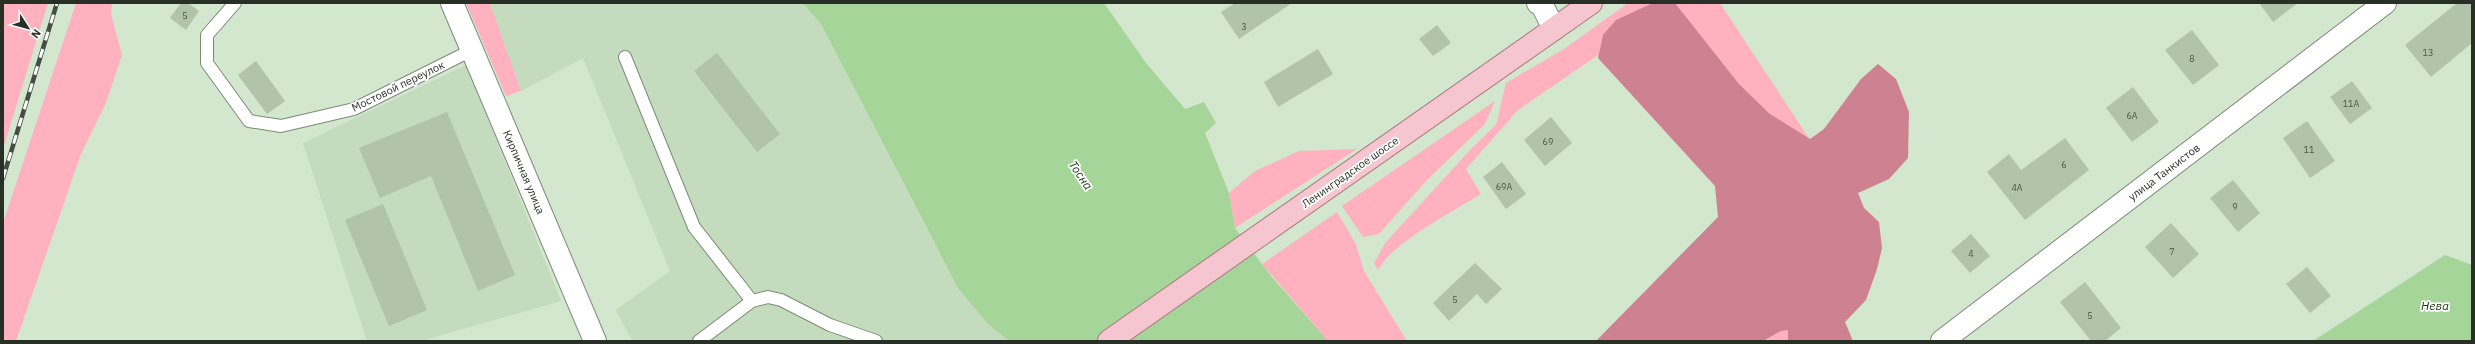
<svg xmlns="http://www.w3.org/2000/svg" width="2475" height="344" font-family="'IBM Plex Sans',sans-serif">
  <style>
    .built { fill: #c4dbbd }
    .green { fill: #ffb1c0 }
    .forest { fill: #cd8191 }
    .water { fill: #a6d599 }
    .building { fill: #b1c3ab }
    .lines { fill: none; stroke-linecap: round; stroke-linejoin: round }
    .service-casing { stroke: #7b8c76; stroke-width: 14 }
    .minor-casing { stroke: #7b8c76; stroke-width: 24 }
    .primary-casing { stroke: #aa7880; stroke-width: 24 }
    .service { stroke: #fff; stroke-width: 12 }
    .minor { stroke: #fff; stroke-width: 22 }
    .primary { stroke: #f6c6d0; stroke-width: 22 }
    .rail-casing { stroke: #444d42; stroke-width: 4.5 }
    .rail { stroke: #fff; stroke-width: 3; stroke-dasharray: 9; stroke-linecap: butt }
    .labels { text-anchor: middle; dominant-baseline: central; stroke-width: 3.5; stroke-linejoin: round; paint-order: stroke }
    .number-label { font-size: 9px; fill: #4a5447 }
    .street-label { font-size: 11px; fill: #282f26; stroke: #fff }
    .water-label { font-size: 12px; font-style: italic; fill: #17350d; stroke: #fff }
  </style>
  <rect width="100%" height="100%" fill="#d3e6ce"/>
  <!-- built -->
  <g class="built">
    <polygon points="490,3 803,3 821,24 935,245 988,324 1009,341 632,341 616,310 670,271 583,58 521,91"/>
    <polygon points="466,65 561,301 421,341 367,341 303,143"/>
  </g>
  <!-- green -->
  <g class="green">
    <polygon points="3,3 48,3 3,149"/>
    <polygon points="76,3 112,3 111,14 122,55 106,103 81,154 16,341 3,341 3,223"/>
    <polygon points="466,3 490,3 521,91 506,96"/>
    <path d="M1628,3H1653L1603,35L1598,58V55L1518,110L1466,169L1481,194C1454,211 1392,243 1378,270L1374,263L1386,242L1470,150L1496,125L1506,83L1564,49Z"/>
    <polygon points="1675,3 1720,3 1810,140 1770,114 1739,84"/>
    <polygon points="1495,101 1485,124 1426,181 1379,234 1363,237 1342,206"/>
    <polygon points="1357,149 1235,228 1229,193 1255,171 1299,151"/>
    <polygon points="1337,212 1356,244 1364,271 1407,341 1328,341 1262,264"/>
    <polygon points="1788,330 1788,341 1763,341 1781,331"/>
  </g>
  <!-- forest -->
  <polygon class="forest" points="1653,3 1675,3 1739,84 1770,114 1810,139 1824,129 1861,79 1878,64 1896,79 1909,112 1908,158 1889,179 1858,193 1864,208 1879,222 1882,248 1877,269 1866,300 1845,322 1853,341 1788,341 1788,330 1781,331 1763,341 1596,341 1718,217 1715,186 1598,58 1603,35 1616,20"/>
  <!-- water -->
  <g class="water">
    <polygon points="803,3 1104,3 1146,63 1185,109 1204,102 1216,123 1205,133 1229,193 1235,228 1271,276 1328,341 1009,341 988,324 958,288 821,24"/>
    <polygon points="2445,255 2472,265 2472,341 2313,341"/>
  </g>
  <!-- building -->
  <g class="building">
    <polygon points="181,3 188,3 199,11 186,30 170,18"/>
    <polygon points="1235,3 1292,3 1239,39 1221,12"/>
    <polygon points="2259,3 2298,3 2273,22"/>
    <polygon points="2457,3 2472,3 2472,43 2431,77 2405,45"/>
    <polygon points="1437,25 1451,43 1433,56 1419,39"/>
    <polygon points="2192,30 2219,65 2193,85 2165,50"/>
    <polygon points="1318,49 1333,74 1278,107 1264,82"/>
    <polygon points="717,53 780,134 757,152 694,71"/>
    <polygon points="256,61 285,101 267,114 238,75"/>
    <polygon points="2352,81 2372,108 2350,124 2330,97"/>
    <polygon points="2133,87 2159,122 2132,142 2106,108"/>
    <polygon points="447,112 515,275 478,291 431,176 380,198 359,148"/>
    <polygon points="1551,117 1572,143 1545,166 1524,140"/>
    <polygon points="2307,121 2335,161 2310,178 2283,138"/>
    <polygon points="2065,138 2089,170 2025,220 1987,172 2009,154 2021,170"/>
    <polygon points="1502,162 1526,194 1506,209 1483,177"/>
    <polygon points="2233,180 2260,213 2238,232 2210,198"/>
    <polygon points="383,204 427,310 389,326 345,220"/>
    <polygon points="2171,223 2199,254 2173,278 2145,247"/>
    <polygon points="1971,234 1990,256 1970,273 1951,251"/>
    <polygon points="1475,263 1502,289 1486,304 1477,294 1449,321 1433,303"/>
    <polygon points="2307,267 2331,296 2310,313 2286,284"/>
    <polygon points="2085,282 2121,328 2105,341 2091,341 2060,302"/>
  </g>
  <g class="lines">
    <defs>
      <g id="service">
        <polyline points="235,3 207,35 207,63 249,121 281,126 354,109 472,50"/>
        <polyline points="625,57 694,227 752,301"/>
        <polyline points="699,341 752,301 768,297 781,300 830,325 876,341"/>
      </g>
      <g id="minor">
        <polyline points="452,3 595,341"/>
        <polyline points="1538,3 1542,5 1554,29"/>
        <polyline points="1942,341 2385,3"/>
      </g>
      <polyline id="primary" points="1109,341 1591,3"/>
    </defs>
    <!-- service casing -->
    <use href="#service" class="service-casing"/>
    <!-- minor casing -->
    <use href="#minor" class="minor-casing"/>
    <!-- primary casing -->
    <use href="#primary" class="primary-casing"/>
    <!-- service -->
    <use href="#service" class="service"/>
    <!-- minor -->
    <use href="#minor" class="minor"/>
    <!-- primary -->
    <use href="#primary" class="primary"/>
    <defs>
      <polyline id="rail" points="3,178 57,3"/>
    </defs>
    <!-- rail casing -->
    <use href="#rail" class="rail-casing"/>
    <!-- rail -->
    <use href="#rail" class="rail"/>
  </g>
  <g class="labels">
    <!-- number labels -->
    <g class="number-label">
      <text x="185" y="15">5</text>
      <text x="1244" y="26">3</text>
      <text x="2428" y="52">13</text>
      <text x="2192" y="58">8</text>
      <text x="2351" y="103">11А</text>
      <text x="2132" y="115">6А</text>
      <text x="1548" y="141">69</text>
      <text x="2309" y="149">11</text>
      <text x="2064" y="164">6</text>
      <text x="1504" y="186">69А</text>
      <text x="2017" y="187">4А</text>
      <text x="2235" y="206">9</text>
      <text x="2172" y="251">7</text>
      <text x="1971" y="253">4</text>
      <text x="1455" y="299">5</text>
      <text x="2090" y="315">5</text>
    </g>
    <!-- street labels -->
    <g class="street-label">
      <text transform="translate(398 86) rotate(-26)">Мостовой переулок</text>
      <text transform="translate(524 172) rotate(67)">Кирпичная улица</text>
      <text transform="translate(1350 172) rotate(-35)">Ленинградское шоссе</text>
      <text transform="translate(2164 172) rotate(-37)">улица Танкистов</text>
    </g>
    <!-- water labels -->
    <g class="water-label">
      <text transform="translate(1081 175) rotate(56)">Тосна</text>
      <text x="2435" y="305">Нева</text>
    </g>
  </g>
  <!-- border -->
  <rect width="2475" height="344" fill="none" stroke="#282f26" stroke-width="8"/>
  <!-- north arrow -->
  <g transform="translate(28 28) rotate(126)" stroke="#ffffff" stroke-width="3" paint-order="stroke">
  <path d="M0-3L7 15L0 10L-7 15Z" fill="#282f26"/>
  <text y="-6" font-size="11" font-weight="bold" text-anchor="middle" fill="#282f26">N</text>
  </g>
</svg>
